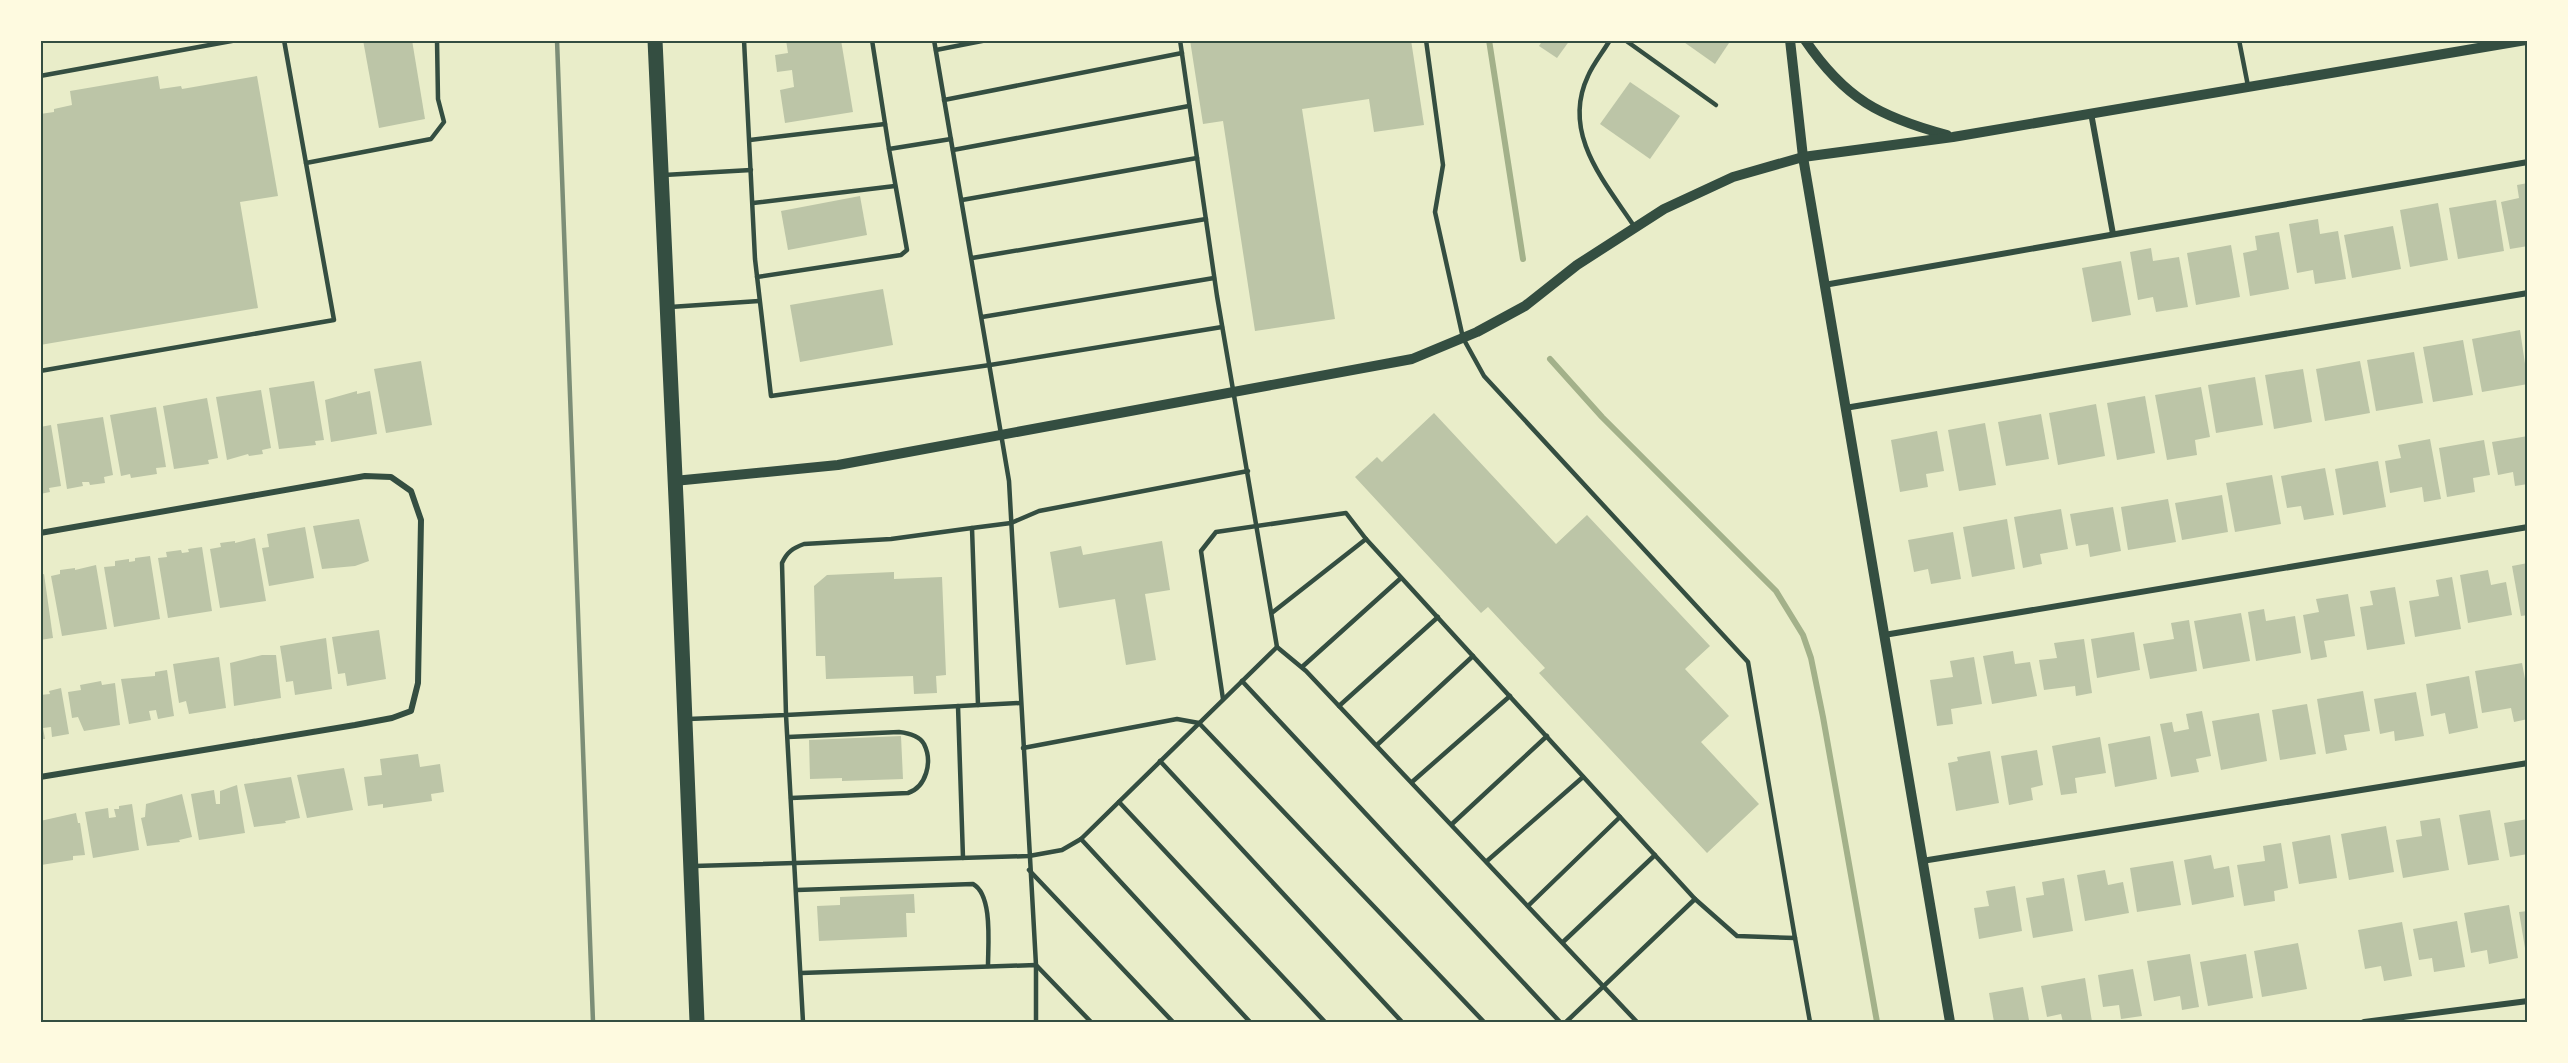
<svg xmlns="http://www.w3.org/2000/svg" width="2568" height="1063" font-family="'Sofia Sans Condensed',sans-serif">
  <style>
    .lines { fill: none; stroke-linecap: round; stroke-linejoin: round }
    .stream { stroke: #a3b18a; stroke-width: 6 }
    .building { fill: #bcc5a7 }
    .service { stroke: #344e41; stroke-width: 4.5 }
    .minor { stroke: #344e41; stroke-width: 6 }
    .tertiary { stroke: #344e41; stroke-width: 10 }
    .primary { stroke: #344e41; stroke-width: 15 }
    .rail { stroke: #7c8e77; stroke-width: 4.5 }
    .neatline { fill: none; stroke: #344e41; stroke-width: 2 }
  </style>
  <rect width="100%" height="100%" fill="#e9edc9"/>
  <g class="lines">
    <!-- stream -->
    <g class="stream">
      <polyline points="1489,40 1523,259"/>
      <polyline points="1550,359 1602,417 1776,591 1803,635 1811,658 1823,717 1877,1022"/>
    </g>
  </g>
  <!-- building -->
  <g class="building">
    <polygon points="363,40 412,40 425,119 379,128"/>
    <polygon points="786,40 841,40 853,112 785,123 780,90 794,87 792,70 777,72 775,55 788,53"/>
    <polygon points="1190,40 1411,40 1424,125 1374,132 1369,99 1302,109 1335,319 1255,331 1223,121 1203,124"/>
    <polygon points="1543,40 1570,40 1557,58 1539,46"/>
    <polygon points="1681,40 1731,40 1715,64"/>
    <polygon points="158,76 160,89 181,86 182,89 257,76 278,196 240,202 258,308 40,345 40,114 54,112 54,109 72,105 70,91"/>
    <polygon points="1630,82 1680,116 1650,159 1600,124"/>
    <polygon points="2528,183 2528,246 2510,249 2501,202 2519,198 2517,185"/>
    <polygon points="860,196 867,235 788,250 781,211"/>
    <polygon points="2496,200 2504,251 2458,259 2449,208"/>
    <polygon points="2438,203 2448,260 2410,267 2400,210"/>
    <polygon points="2318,219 2320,234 2338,231 2346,279 2315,284 2313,270 2297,273 2289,224"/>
    <polygon points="2393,226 2401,269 2352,278 2344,235"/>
    <polygon points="2279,232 2289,289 2250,296 2243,253 2257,250 2255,236"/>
    <polygon points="2231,245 2240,297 2196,305 2187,253"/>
    <polygon points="2151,248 2153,261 2179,257 2188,307 2156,312 2153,297 2138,300 2130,252"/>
    <polygon points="2121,261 2131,315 2092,322 2082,268"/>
    <polygon points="883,289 893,345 800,362 790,305"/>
    <polygon points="2520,330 2528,384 2482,392 2472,339"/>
    <polygon points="2463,340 2473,395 2433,402 2423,347"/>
    <polygon points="2414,352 2423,403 2376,411 2367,360"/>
    <polygon points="421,361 432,425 386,433 374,369"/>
    <polygon points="2360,361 2370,413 2325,421 2316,369"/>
    <polygon points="2303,369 2312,422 2274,429 2265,375"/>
    <polygon points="2255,377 2263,425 2216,433 2208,385"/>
    <polygon points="314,381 324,440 315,441 316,445 279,449 269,388"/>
    <polygon points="2201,387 2210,437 2195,440 2197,455 2167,460 2155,395"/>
    <polygon points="261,390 271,448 262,450 263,454 249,456 248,454 227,460 216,397"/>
    <polygon points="357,391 357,394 370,391 377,434 331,442 325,400"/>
    <polygon points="2145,396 2155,453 2117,460 2107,403"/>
    <polygon points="207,398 218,458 208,460 209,464 174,469 163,406"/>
    <polygon points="2096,404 2105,456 2058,465 2049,413"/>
    <polygon points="156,407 166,467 156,468 157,474 131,478 130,474 121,476 110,415"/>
    <polygon points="1434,413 1556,544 1587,515 1710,646 1685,669 1729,716 1701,742 1759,804 1707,853 1539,673 1545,668 1488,607 1481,613 1355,477 1377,457 1382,462"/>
    <polygon points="2041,414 2049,459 2006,466 1998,422"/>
    <polygon points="103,417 113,475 104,477 105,483 90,485 89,482 82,482 83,486 67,489 57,424"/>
    <polygon points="1985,423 1996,485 1959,491 1948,430"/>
    <polygon points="51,425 61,486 49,488 50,492 40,494 40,427"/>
    <polygon points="1937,431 1944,471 1926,474 1928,487 1900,492 1891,440"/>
    <polygon points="2528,436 2528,484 2515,486 2513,472 2498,475 2492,442"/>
    <polygon points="2430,439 2441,499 2424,502 2422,487 2390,493 2385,461 2401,458 2398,445"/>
    <polygon points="2484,440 2490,475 2473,478 2475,492 2447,497 2439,448"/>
    <polygon points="2378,461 2386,507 2343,515 2335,469"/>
    <polygon points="2325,468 2334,515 2304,520 2301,506 2287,508 2281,476"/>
    <polygon points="2272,475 2281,524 2235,532 2226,483"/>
    <polygon points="2222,495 2228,532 2182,540 2175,503"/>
    <polygon points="2168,499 2176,542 2128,550 2121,507"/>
    <polygon points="2113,507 2121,551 2090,557 2088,544 2076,546 2070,514"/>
    <polygon points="2061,509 2068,549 2040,554 2042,564 2023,568 2014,517"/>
    <polygon points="359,519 369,561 355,566 322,569 313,526"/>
    <polygon points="2007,519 2015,569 1972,577 1963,527"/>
    <polygon points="305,527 314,578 269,586 262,548 269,547 267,534"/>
    <polygon points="1953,532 1961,579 1931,584 1928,569 1914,572 1908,540"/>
    <polygon points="255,538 266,601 220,608 210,549 221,547 220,543 235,541 235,543"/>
    <polygon points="1162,541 1170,590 1145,594 1156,660 1126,665 1115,599 1059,608 1050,552 1081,546 1083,555"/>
    <polygon points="202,547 212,611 168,618 158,558 167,557 166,552 181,550 182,553 189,552 188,549"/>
    <polygon points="150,556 160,619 114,627 104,567 115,566 115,561 129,559 129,562 135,561 135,558"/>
    <polygon points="2528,563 2528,615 2521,616 2512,566"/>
    <polygon points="96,565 107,629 62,636 51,576 60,574 60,570 75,568 75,570"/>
    <polygon points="2488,570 2491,585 2506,582 2512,615 2468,623 2460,575"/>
    <polygon points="894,572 894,579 942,577 946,675 936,676 937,693 914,694 913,676 826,679 825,656 816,656 814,586 827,575"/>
    <polygon points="44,574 53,638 40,640 40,575"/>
    <polygon points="2452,577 2461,629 2415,637 2409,601 2439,596 2436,580"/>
    <polygon points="2395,587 2405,644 2367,650 2360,607 2373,605 2370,591"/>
    <polygon points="2348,594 2355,636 2324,641 2327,657 2311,660 2303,615 2319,612 2316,599"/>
    <polygon points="2264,609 2266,621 2295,616 2301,653 2256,661 2248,612"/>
    <polygon points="2241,613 2250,661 2203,669 2194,621"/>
    <polygon points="2189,620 2197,671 2150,679 2143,644 2174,639 2171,623"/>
    <polygon points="379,630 386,679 347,686 345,673 338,674 332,637"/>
    <polygon points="2134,632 2140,670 2097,678 2091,639"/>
    <polygon points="326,638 332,689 295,695 293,681 286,682 280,646"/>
    <polygon points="2084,639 2092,693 2076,696 2075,686 2044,690 2039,660 2057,658 2054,643"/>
    <polygon points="2013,651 2015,664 2030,662 2037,696 1992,704 1983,656"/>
    <polygon points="262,655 276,655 281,698 234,706 230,663"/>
    <polygon points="219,657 226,708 189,714 186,701 179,703 173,664"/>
    <polygon points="1974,657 1982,704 1951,709 1953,724 1937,726 1930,680 1953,677 1950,661"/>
    <polygon points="2522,663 2528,695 2528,719 2514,722 2511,708 2482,713 2475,671"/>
    <polygon points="167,670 174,716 158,719 156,710 149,711 151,720 129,724 121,679 155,676 155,672"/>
    <polygon points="2469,676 2478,728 2449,734 2445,713 2431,716 2426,684"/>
    <polygon points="101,681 102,685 115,683 120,725 84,731 78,717 72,718 68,692 81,690 80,685"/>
    <polygon points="61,688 69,734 52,737 51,727 43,728 45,739 40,739 40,695 50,694 49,691"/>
    <polygon points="2363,691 2370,731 2344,735 2347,750 2326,754 2317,699"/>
    <polygon points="2416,692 2424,736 2395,741 2394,731 2380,734 2374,699"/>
    <polygon points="2307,704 2316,754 2280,760 2272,710"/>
    <polygon points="2202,711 2211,756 2196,759 2199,772 2171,777 2160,724 2172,722 2174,732 2189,729 2186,714"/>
    <polygon points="2259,713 2267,761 2221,770 2212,721"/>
    <polygon points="901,736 903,779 842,781 842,778 810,779 809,740"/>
    <polygon points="2150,736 2157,779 2115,787 2108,744"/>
    <polygon points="2100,737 2106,773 2075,778 2077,793 2061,795 2052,746"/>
    <polygon points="2037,750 2043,785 2031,788 2033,800 2009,805 2001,756"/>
    <polygon points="1990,751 1999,803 1956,811 1948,763 1958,761 1957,757"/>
    <polygon points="418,754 420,767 440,764 444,792 431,794 432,801 383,808 383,804 368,806 364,777 382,775 380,759"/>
    <polygon points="344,768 353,810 307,818 297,775"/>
    <polygon points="291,777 300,818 285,821 286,823 254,827 244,784"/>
    <polygon points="237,785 245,833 199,840 191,794 214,790 216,804 220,804 220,791"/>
    <polygon points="182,794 192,837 179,840 180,842 147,846 141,818 145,817 146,804"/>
    <polygon points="132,804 139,850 93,858 85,812 108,808 109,818 116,817 114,809 119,809 119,806"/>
    <polygon points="2490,810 2499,860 2468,865 2459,815"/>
    <polygon points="76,813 78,823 80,823 85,855 73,856 73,860 41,865 40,821"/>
    <polygon points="2440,818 2449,870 2403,878 2396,840 2422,836 2420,821"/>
    <polygon points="2528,819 2528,854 2510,857 2504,823"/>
    <polygon points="2386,826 2394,872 2349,880 2341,834"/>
    <polygon points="2330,835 2337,878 2299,884 2292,842"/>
    <polygon points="2281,843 2288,888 2274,891 2275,901 2244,906 2237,865 2265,861 2263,846"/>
    <polygon points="2211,855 2214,869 2229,866 2234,897 2192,905 2184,860"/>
    <polygon points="2173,861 2181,905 2137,912 2130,868"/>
    <polygon points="2105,870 2108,885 2123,882 2129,913 2085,921 2077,875"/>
    <polygon points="2064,878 2073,931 2033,938 2026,898 2044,895 2042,882"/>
    <polygon points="2015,886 2022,931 1979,939 1974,908 1989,906 1986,891"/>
    <polygon points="914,894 915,913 906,913 907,937 819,941 817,906 840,905 840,897"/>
    <polygon points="2509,905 2518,958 2489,964 2487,950 2471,953 2464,913"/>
    <polygon points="2528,911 2528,954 2526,954 2519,912"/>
    <polygon points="2457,921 2465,967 2434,972 2432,958 2419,960 2413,929"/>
    <polygon points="2402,922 2412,976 2384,981 2381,966 2365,969 2358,930"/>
    <polygon points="2298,943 2307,989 2262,997 2254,951"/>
    <polygon points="2190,954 2199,1007 2182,1010 2180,996 2154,1001 2147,961"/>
    <polygon points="2246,954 2253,998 2208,1006 2200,962"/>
    <polygon points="2133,969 2142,1016 2121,1019 2119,1005 2103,1007 2098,975"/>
    <polygon points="2085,978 2092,1022 2063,1022 2061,1014 2047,1017 2041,986"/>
    <polygon points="2023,987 2029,1020 1994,1022 1989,993"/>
  </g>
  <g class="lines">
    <!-- service -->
    <g class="service">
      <polyline points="744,40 755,259 771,396 990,365 1222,327"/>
      <polyline points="872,40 889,149"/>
      <polyline points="934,40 1009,481 1036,965 1036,1022"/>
      <path d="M1610,40C1603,52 1593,64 1588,76C1561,133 1604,181 1634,226"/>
      <polyline points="1625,40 1716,105"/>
      <polyline points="2239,40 2248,86"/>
      <polyline points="936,50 987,40"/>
      <polyline points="40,76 237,40"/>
      <polyline points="944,100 1182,53"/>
      <polyline points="750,140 885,124"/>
      <polyline points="953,150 1189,106"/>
      <polyline points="306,163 431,139 444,122 438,99 437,40"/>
      <polyline points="664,175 751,170"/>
      <polyline points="962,200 1197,158"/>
      <polyline points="753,203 895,186"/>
      <polyline points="972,258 1206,219"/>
      <polyline points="757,277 901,255 907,250 889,149 951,139"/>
      <polyline points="670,307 759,301"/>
      <polyline points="982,317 1214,278"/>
      <polyline points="40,371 334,320 284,40"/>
      <polyline points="972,528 978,705"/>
      <polyline points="1366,539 1695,899 1737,936 1795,938 1748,662 1484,376 1463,338 1435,212 1443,165 1426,40"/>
      <polyline points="1277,647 1306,671 1637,1022"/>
      <polyline points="1302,667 1401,578"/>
      <polyline points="1242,681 1560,1022"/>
      <polyline points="1223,699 1201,551 1216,532 1346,513 1366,539 1273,612"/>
      <polyline points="958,706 963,858"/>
      <polyline points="1339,706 1438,617"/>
      <path d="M688,719L786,715L782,563C787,552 793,548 804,544L891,539L972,528L1011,523L1039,511L1248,471"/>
      <path d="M788,737L899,732C908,733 919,735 924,744C933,762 926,787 908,793L791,798"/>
      <polyline points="1377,745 1473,656"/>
      <polyline points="1023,748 1177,719 1199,723 1484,1022"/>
      <polyline points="1160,761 1402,1022"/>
      <polyline points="1412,782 1510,696"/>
      <polyline points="1119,802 1325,1022"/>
      <polyline points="1452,824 1547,736"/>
      <polyline points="1081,839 1250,1022"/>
      <polyline points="1487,861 1583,777"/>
      <polyline points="694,866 1029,856 1062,850 1081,839 1277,647 1217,296 1180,40"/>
      <polyline points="1029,870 1173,1022"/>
      <path d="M797,890L973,884C993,895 988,944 988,966"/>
      <polyline points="1529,905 1620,817"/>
      <polyline points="1795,938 1810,1022"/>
      <polyline points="1563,942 1655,855"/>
      <polyline points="801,973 1036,965 1091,1022"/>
      <polyline points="803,1022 786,715 1020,703"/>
      <polyline points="1566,1022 1695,899"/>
    </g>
    <!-- minor -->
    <g class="minor">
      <polyline points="2091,113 2113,234"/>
      <polyline points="1824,285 2528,162"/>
      <polyline points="1845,408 2528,293"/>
      <polyline points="40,533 365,476 391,477 411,491 421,520 418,683 411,711 392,718 355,725 40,777"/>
      <polyline points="1884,635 2528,527"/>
      <polyline points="1922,861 2528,763"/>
      <polyline points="2364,1022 2528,1001"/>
    </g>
    <!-- tertiary -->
    <g class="tertiary">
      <polyline points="1790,40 1803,157 1950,1022"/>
      <path d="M1805,40C1845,99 1880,117 1947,135"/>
      <polyline points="674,481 838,465 1412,359 1477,332 1525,306 1577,265 1664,209 1733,177 1803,157 1953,137 2526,40"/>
    </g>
    <!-- primary -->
    <polyline class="primary" points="655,40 677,521 697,1022"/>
    <!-- rail -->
    <polyline class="rail" points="557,40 593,1022"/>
  </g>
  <!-- border -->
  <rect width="2568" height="1063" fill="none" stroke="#fefae0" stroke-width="84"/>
  <rect x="42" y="42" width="2484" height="979" class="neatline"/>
</svg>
